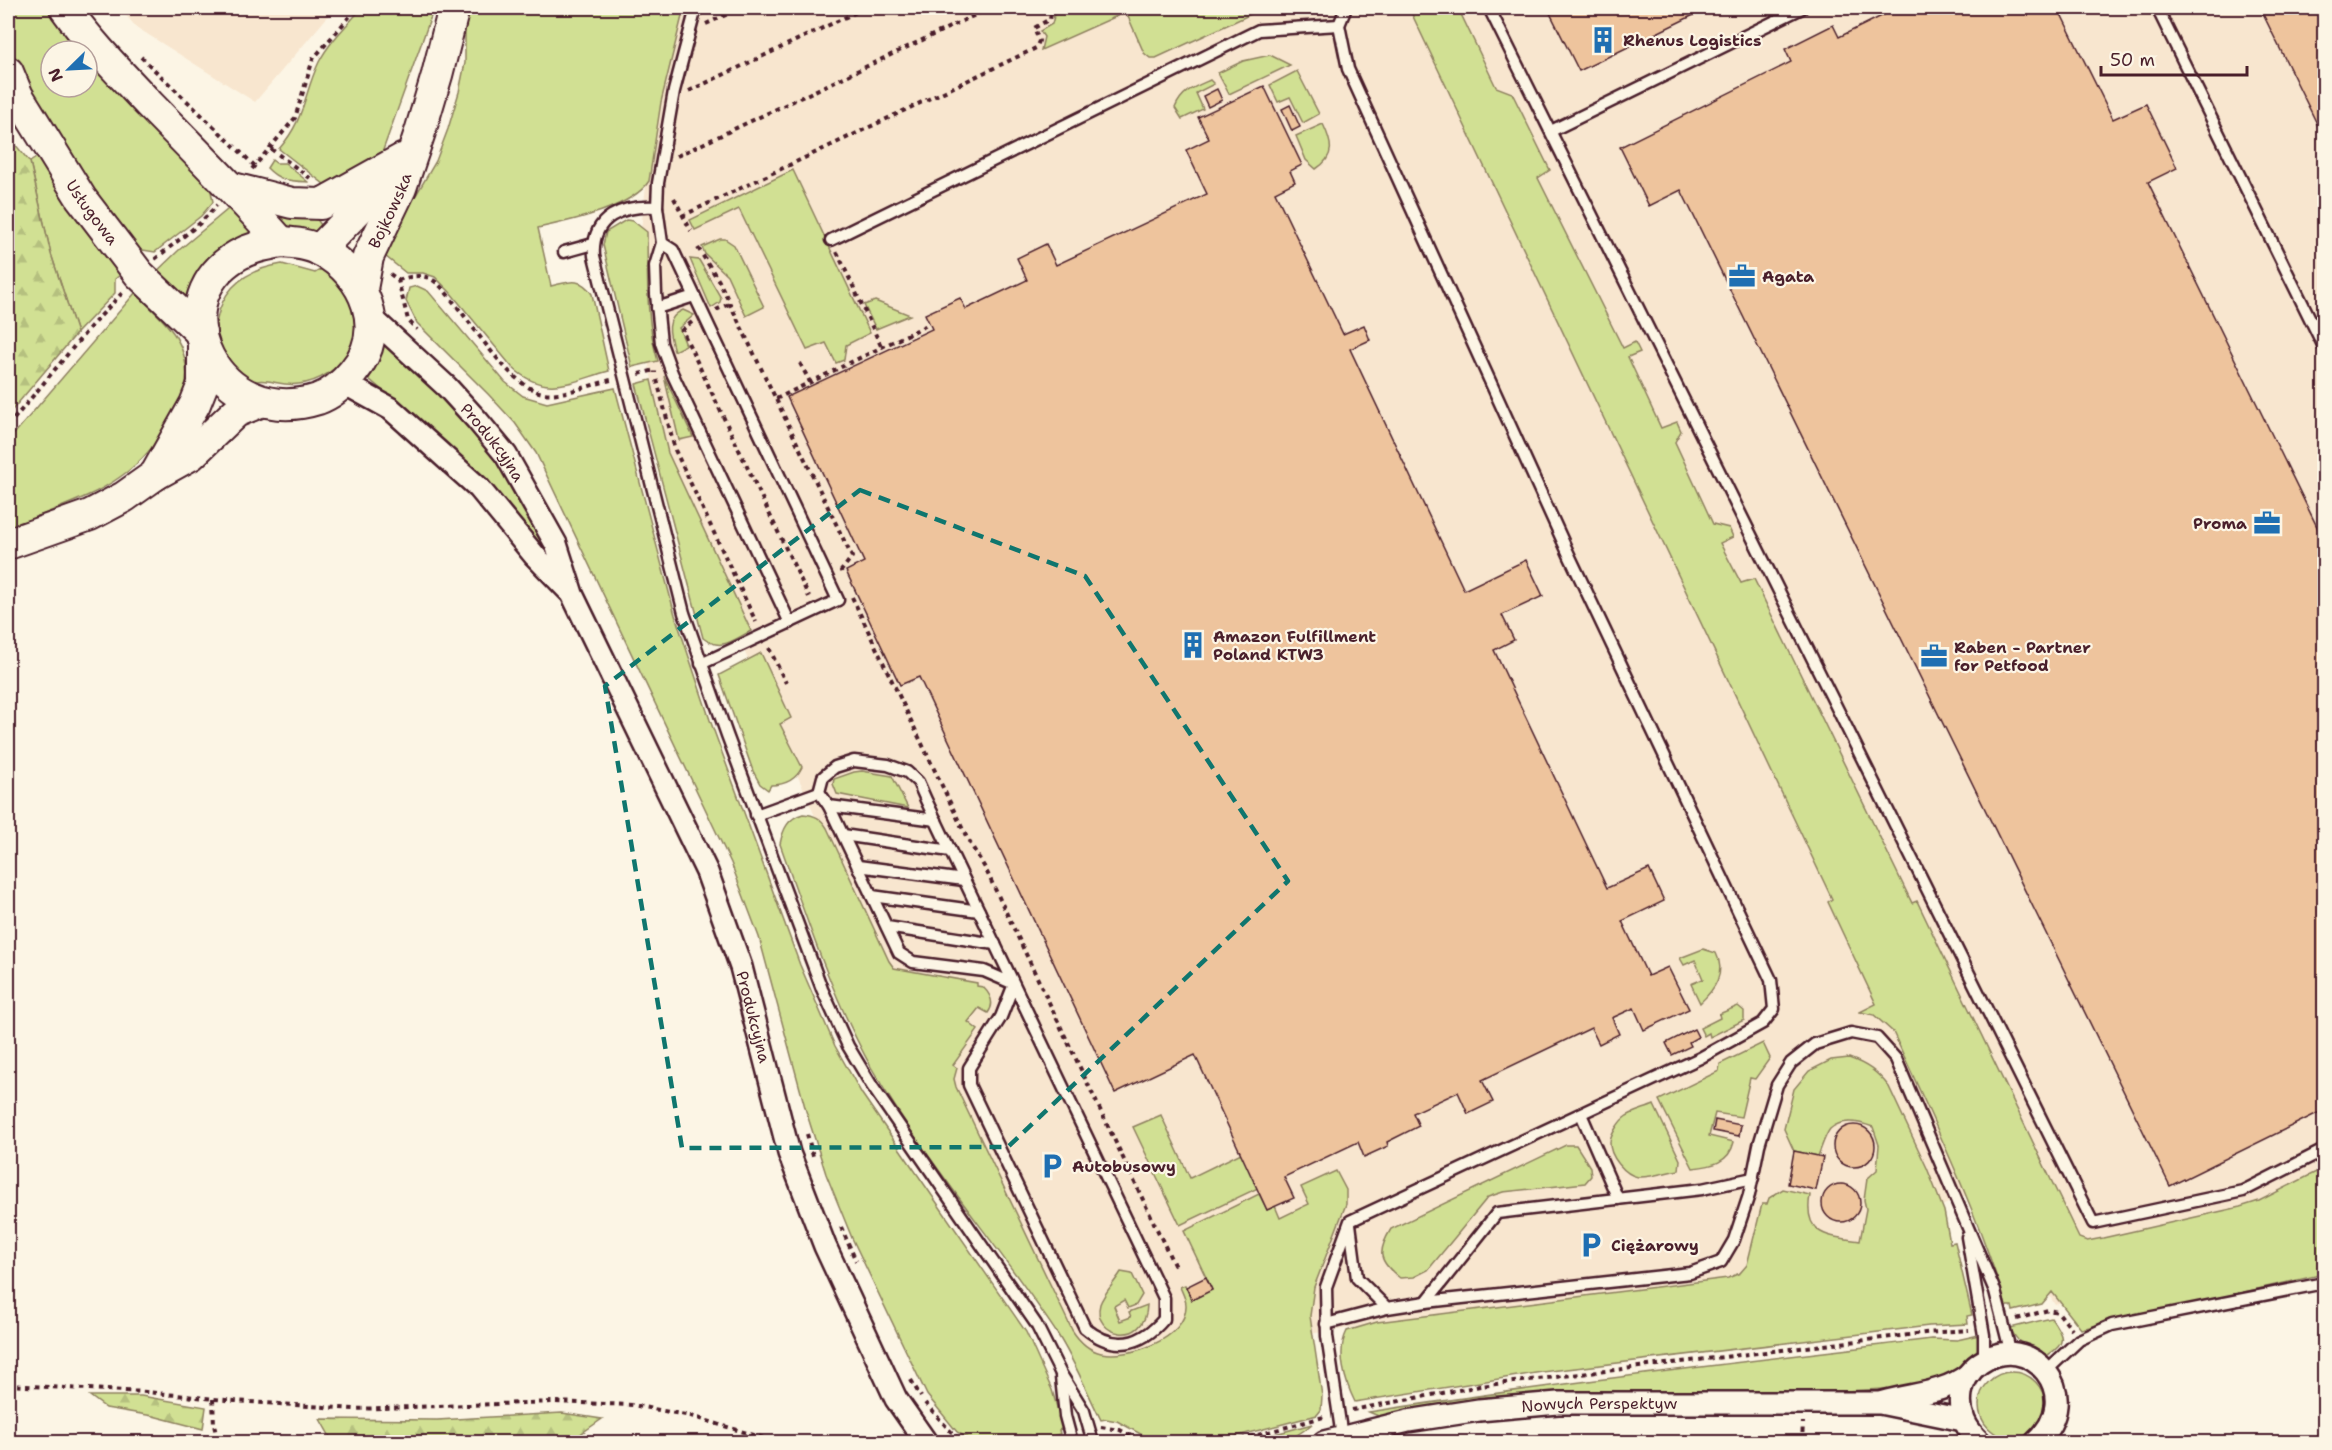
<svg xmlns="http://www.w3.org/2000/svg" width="2332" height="1450" font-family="'Shantell Sans',sans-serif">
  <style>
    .built { fill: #f8e6cf }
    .grass { fill: #d1e093; stroke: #8e805f; stroke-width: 1.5; fill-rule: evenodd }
    .forest { fill: url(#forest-firs); stroke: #8e805f; stroke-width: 1.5 }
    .building { fill: #eec49d; stroke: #4a1f2b; stroke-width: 1.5 }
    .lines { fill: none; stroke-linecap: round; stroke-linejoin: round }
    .lane-casing { stroke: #4a1f2b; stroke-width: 15 }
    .street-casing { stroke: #4a1f2b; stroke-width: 26 }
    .secondary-casing { stroke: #4a1f2b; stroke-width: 34 }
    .path { stroke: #4a1f2b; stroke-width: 4; stroke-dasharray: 4.5 4.5; stroke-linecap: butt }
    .lane { stroke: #fcf5e5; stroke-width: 10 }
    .street { stroke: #fcf5e5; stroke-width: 21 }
    .secondary { stroke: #fcf5e5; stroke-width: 30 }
    .marked { fill: none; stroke: #0f766e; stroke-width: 4.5; stroke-dasharray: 12 8; stroke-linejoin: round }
    .labels { text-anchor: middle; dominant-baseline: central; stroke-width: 4.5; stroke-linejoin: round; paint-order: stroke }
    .poi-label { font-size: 16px; font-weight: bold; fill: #4a1f2b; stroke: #fcf5e5; text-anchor: start }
    .street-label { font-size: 16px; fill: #4a1f2b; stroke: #fcf5e5 }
  </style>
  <defs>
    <pattern id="forest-firs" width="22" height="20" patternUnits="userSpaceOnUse" patternTransform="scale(1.5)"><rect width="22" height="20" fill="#d1e093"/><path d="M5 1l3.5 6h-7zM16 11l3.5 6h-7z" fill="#b5c07f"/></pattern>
  </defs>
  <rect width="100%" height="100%" fill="#fcf5e5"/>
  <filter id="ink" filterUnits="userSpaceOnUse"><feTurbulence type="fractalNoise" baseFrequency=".0167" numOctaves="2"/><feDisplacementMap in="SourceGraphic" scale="12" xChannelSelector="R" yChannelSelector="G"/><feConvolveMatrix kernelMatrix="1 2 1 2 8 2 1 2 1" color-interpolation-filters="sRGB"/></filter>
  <g filter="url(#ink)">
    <!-- built -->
    <g class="built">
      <polygon points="120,8 335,8 255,102 136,27"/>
      <polygon points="679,8 2324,8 2324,1233 2055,1305 1985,1187 1914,1218 1921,1258 1492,1308 1309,1334 1078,1362 817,821 678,496 648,362 639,246 656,101"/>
    </g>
    <!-- grass -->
    <g class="grass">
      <path d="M8,8H55L216,186L211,191L213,202L201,216L155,252L143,250L139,254L116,231L42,115L8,44ZM51,51H87V87H51Z"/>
      <path d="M362,8H434L382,153L370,168L332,185L324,184L279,149C306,118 303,95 319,62C329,42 348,24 362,8Z"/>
      <path d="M465,8H684L661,102L649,181C632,208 569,221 538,228L551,286C569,282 580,276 592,294L609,371C572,381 546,399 512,367L450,292L435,277L423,273H406L385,256L399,224L436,161L448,129L459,92L465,63Z"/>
      <polygon points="1056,8 1264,8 1156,58 1150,58 1144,53 1126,12 1041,50 1044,37 1040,31 1052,24"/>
      <path d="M1409,8H1458L1496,87L1512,93L1550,170L1538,178L1623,348L1635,342L1640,352L1628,357L1661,428L1677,422L1681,431L1675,442L1713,524L1729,528L1733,537L1720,543L1741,583L1754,579L1912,903L1917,901L2079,1238L2087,1241L2103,1238L2240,1207L2259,1201L2324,1168V1274L2081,1329L2052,1292L2042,1304L2013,1311L2012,1306H2006C1977,1211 1934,1122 1893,1032L1874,1015L1860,1012L1876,1004L1828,902L1832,899Z"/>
      <polygon points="1270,55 1290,65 1229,94 1218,73 1243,61"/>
      <polygon points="1297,71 1319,114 1303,123 1290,97 1278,102 1270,85"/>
      <path d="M1210,80L1214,84L1196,93L1203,109L1182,119L1175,108C1182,91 1194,87 1210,80Z"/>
      <path d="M1323,124C1332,143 1336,156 1316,169L1306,160L1296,136Z"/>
      <polygon points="39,156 59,191 120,275 115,279 115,293 77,333 51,254 30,162"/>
      <path d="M272,160L276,163H285L308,182C290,181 279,181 267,168Z"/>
      <polygon points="793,170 870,333 846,345 844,360 836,363 826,343 807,350 739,209 695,230 690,220"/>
      <polygon points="256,204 313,214 324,229 309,236 281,233"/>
      <polygon points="233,205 264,235 195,282 183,307 152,276 179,250"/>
      <path d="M626,220L633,221L647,232C648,274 645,320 658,361L632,367L603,245L606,232Z"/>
      <polygon points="720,239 725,239 734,245 764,307 746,316 727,275 705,254 702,247"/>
      <polygon points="690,259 699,260 721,298 720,302 711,308"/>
      <path d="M282,264L315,273L325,267C333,276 343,285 349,296C372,334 339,380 299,384C277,387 267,375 245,384C237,373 221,354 216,342C214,336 215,325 217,319C224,285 250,269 282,264Z"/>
      <polygon points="417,286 428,291 505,382 523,396 547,403 615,388 675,615 710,720 800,965 835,1046 862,1094 1026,1332 1052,1390 1063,1428 1059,1430 1060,1434 1030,1442 974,1442 957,1432 927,1395 852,1238 826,1174 806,1111 759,937 731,863 536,453 515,423 488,394 417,323 406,301 409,288"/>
      <path d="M135,293C149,306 166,321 176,337C190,361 190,387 176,411C162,437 145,460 120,477C87,501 44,511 8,530V441Z"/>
      <polygon points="875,301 910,315 876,329 864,305"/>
      <path d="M683,310L694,315L679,328L686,345L674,351C669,334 664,318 683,310Z"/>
      <path d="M383,346H387C427,383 470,421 501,467C520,494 534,526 551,556L547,557L463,459L369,379Z"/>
      <polygon points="664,376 693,437 679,440"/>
      <path d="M651,380L668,453L751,631C733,640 721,652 703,638L636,384Z"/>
      <path d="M761,653L791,718L780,724L802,767C796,780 784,785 771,785L768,790L760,784L753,771L719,675Z"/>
      <polygon points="862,771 892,776 908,808 837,794 833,784 834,779 854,772"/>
      <path d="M803,814C815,815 821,818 827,828L889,961L894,968L977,983V986L983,987C991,995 995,1004 988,1013L979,1008L968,1022L978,1030L953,1065L957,1068L954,1079L956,1087L1072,1330C1079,1341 1088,1350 1101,1353C1128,1359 1187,1339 1186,1305C1186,1299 1182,1292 1180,1287L1185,1285L1192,1300L1212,1290L1184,1231L1259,1194L1267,1210L1275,1206L1280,1218L1309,1204L1301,1187L1336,1171L1346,1190V1204L1314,1287L1310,1316L1322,1396L1321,1410L1317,1415L1214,1442H1155L1117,1421L1106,1419L1101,1420C1087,1392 1075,1362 1058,1335C998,1244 925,1161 871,1067C832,996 807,920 780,844C783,829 788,818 803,814Z"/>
      <path d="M1703,949L1716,953C1726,973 1715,989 1700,1003L1691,984L1703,979L1695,960L1684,965L1680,958Z"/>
      <polygon points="1738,1006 1744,1011 1744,1020 1710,1037 1709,1033 1704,1036 1700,1028 1720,1018 1719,1014"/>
      <path d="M1763,1043L1770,1058L1755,1079L1750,1078L1741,1117L1715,1113L1709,1136L1734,1142C1729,1163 1712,1166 1693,1168L1659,1100L1719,1071L1720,1064Z"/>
      <path d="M1849,1058C1866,1064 1878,1072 1889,1087L1927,1168L1944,1211L1950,1243L1955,1242L1972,1315L1967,1316L1968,1324L1929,1326L1542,1372L1355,1402C1345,1382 1336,1352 1347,1331L1377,1322L1728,1278L1740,1273L1747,1265L1762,1204H1767L1769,1198L1783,1189L1810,1195C1803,1236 1827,1236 1860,1241L1866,1209L1864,1200L1867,1179L1877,1170L1879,1145L1873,1127C1860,1122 1842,1118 1830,1129C1825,1135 1821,1149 1818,1156L1794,1151L1784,1129L1794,1089L1809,1071L1831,1060Z"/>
      <path d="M1654,1105L1680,1160L1679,1170C1667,1172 1650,1178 1638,1177C1625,1175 1609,1156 1610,1142C1611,1135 1618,1123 1624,1118C1631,1112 1645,1109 1654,1105Z"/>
      <polygon points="1161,1115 1190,1178 1241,1153 1258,1188 1180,1225 1133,1127"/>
      <path d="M1566,1145H1576L1590,1167L1591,1176L1585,1183L1503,1192L1488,1197L1428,1270L1414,1277L1400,1278C1378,1261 1377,1252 1391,1229Z"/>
      <path d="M1121,1272L1132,1274L1142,1295L1136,1305L1128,1308L1124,1300L1114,1306L1120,1321L1131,1317L1129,1312L1147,1305C1146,1349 1091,1336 1100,1304C1104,1293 1115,1282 1121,1272Z"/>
      <path d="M2051,1318C2063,1335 2068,1343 2048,1355C2029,1352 2019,1345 2010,1328Z"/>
      <path d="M1979,1335L1978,1350L1972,1364L1924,1387L1825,1392H1592L1523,1396L1383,1418L1369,1412C1556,1383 1743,1362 1931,1339L1957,1340Z"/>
      <circle cx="2012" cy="1405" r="33"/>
      <path d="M1312,1424C1286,1446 1278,1443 1246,1442Z"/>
    </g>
    <!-- forest -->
    <g class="forest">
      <polygon points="8,136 30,162 51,254 77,333 8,415"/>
      <polygon points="90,1396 141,1396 206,1407 203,1429 153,1416 106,1408"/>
      <polygon points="562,1413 602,1419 569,1442 333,1442 320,1419 437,1420"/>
    </g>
    <!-- building -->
    <g class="building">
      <polygon points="1550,8 1708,8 1579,71 1548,9"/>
      <polygon points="1898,8 2058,8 2113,119 2146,104 2177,168 2148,182 2324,541 2324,1110 2170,1186 1681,190 1649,206 1620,147 1791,62 1785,49 1833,25 1839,37"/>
      <polygon points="2260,8 2324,8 2324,138"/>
      <polygon points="1264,86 1302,165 1290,171 1295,182 1275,192 1343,334 1364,325 1370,340 1350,349 1464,590 1526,560 1543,596 1502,615 1514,640 1494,650 1607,888 1649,869 1664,901 1622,921 1648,976 1668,967 1689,1009 1644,1030 1634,1008 1612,1018 1619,1034 1599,1044 1591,1028 1482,1080 1493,1102 1468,1114 1458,1092 1413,1113 1419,1126 1387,1142 1388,1146 1364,1157 1358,1142 1284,1177 1294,1198 1267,1210 1195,1055 1115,1093 919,677 900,685 846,571 864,562 787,397 932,329 925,314 960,298 966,309 1027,280 1017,258 1046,244 1056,265 1207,194 1186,150 1209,139 1198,117"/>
      <polygon points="1217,89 1222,100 1208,107 1203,96"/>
      <polygon points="1290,105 1300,127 1292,131 1282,109"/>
      <polygon points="1694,1029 1698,1037 1689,1042 1691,1046 1672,1055 1666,1043"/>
      <polygon points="1715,1120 1741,1125 1739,1136 1713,1131"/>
      <circle cx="1854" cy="1146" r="21"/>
      <polygon points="1794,1151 1823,1157 1816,1190 1788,1184"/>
      <circle cx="1841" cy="1203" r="19"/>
      <polygon points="1206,1277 1212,1290 1192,1300 1186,1287"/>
    </g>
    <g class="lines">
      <defs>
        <g id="lane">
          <polyline points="696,8 674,91 658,183 657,207 662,243 655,266 656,294 661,343 672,373 790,623"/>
          <polyline points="1489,8 2093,1223 2243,1191 2324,1150"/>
          <polyline points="2157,8 2324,347"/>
          <polyline points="1551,131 1802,8"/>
          <path d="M657,207C623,205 591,216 594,256L684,613L727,735L822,989L848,1046L872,1086L1036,1324L1061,1374L1084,1411L1093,1442"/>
          <polyline points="831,240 1259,30 1339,25"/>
          <polyline points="662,243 673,250 838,600 701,664"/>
          <polyline points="564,252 593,244"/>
          <polyline points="657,308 694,296"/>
          <path d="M926,800L918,782L907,772L888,765L854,761L835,767L823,777L819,792L829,806L899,953L913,962L984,971L1014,984L1001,1017L969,1068V1085L1085,1328C1114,1352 1141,1346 1164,1319V1298L926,800"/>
          <polyline points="829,806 936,820"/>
          <polyline points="756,815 819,792"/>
          <polyline points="843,835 950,851"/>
          <polyline points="858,866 964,880"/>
          <polyline points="872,896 979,911"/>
          <polyline points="887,927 995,944"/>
          <polyline points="1581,1114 1618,1199"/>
          <polyline points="1350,1224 1357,1278 1387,1308"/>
          <polyline points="1967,1237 1984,1335 1984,1360"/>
          <polyline points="1426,1302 1497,1213 1702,1189 1753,1178"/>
          <polyline points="1326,1324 1387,1308 1426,1302 1690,1273 1721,1262 1734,1240 1749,1195 1759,1145 1777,1085 1791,1063 1815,1044 1851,1033 1877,1038 1896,1059 1995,1291 2011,1354"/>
          <polyline points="2046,1371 2079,1340 2112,1325 2324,1283"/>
          <polyline points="1061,1377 1065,1416 1072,1442"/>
          <polyline points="1342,1437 1327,1336 1326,1287 1350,1221 1700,1058 1763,1023 1774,1009 1771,980 1570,557 1348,69 1339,25 1346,8"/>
        </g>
        <g id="street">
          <path id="s1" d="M372,318L447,387L477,420L506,455L556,544L572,594L707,872L741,967L789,1153L825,1246L896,1399L926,1442"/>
          <polyline points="344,383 391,409 479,488 535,556 569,591"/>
          <path d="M1883,1402C1915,1393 1943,1394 1969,1374"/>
          <path id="s2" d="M1324,1442L1408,1421L1479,1410L1558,1403H1880L1963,1420"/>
          <path d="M1980,1442C1966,1429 1958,1414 1961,1393C1963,1381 1970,1370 1980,1363C2029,1328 2088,1395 2036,1442"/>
        </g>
        <g id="secondary">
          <path d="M65,8C90,43 121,74 150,105C194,150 239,195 281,242"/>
          <path id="s3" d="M8,72L18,96L81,198L139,274L201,333"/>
          <polyline points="233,188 292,203 321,204 402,159"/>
          <path d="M281,242C294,243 309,244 321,251C365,274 389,330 353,372C344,383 332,394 318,399C217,431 155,303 238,255C252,247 266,245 281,242Z"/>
          <polyline points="319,250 388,179"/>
          <path id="s4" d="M362,289L368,257L401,188L420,132L437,75L454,8"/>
          <polyline points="155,475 195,404 203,384 203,346"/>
          <polyline points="8,544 90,515 124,497 155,475 191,455 236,412 260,402"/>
        </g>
      </defs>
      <!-- lane casing -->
      <use href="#lane" class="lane-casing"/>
      <!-- street casing -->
      <use href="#street" class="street-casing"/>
      <!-- secondary casing -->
      <use href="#secondary" class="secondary-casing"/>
      <!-- path -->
      <g class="path">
        <polyline points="706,24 741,8"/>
        <polyline points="141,57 255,166"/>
        <polyline points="689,91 865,8"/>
        <polyline points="271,149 310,178"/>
        <polyline points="677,156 990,8"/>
        <polyline points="252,169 295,118 313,59 357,8"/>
        <polyline points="674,198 691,231"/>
        <polyline points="682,216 1036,48 1039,41 1034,28 1050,19 1052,8"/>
        <polyline points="698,248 719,281 852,557 841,571 842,574"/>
        <polyline points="837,252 882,348"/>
        <polyline points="155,259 199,224 217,205"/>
        <polyline points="390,274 398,280 408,320 417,330"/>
        <path d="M398,280C408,277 418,274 429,278C439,282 448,295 455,304C475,328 512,388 543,393C565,396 590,385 611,380"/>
        <polyline points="716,310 729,304"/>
        <polyline points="692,322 682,330 809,597"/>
        <polyline points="800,363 810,382"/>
        <polyline points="639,374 655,370 655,373"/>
        <polyline points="657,380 675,450 756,622"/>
        <polyline points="776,399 927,325"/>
        <polyline points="8,426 91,326 125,290"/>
        <polyline points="852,597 967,838 985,868 1175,1267"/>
        <polyline points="769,648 786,683"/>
        <polyline points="807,1134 813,1156"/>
        <polyline points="841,1227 856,1261"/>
        <polyline points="2017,1319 2048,1310 2058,1312 2072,1330"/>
        <polyline points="911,1380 921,1397"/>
        <polyline points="8,1385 146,1392 235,1401 354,1409 554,1402 632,1405 691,1416 777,1442"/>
        <polyline points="213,1399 214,1425 218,1442"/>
        <polyline points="925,1403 954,1435 964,1442"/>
        <polyline points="1352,1410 1480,1386 1925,1333 1969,1330"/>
        <polyline points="1101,1427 1120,1430 1142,1442"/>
        <polyline points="1043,1442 1056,1438"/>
        <polyline points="1232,1442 1327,1416"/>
        <polyline points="1802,1442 1803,1422"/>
      </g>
      <!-- lane -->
      <use href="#lane" class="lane"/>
      <!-- street -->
      <use href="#street" class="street"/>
      <!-- secondary -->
      <use href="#secondary" class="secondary"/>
    </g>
  </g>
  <!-- marked area -->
  <path class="marked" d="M860,490L1085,576L1288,881L1008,1147L682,1148L605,686Z"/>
  <!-- icons -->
  <defs>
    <symbol id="building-bare" viewBox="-9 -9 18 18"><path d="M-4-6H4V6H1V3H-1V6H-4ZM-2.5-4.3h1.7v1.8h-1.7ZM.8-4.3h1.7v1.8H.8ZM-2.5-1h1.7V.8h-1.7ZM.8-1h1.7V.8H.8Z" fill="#1f6fb2" stroke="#fcf5e5" stroke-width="2.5" paint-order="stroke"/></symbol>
    <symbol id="office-bare" viewBox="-9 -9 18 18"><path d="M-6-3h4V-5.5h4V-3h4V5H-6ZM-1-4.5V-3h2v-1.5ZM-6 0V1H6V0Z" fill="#1f6fb2" stroke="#fcf5e5" stroke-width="2.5" paint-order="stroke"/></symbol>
    <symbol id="parking-bare" viewBox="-9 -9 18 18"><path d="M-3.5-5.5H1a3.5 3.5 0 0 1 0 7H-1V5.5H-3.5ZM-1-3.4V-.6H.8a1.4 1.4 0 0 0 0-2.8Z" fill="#1f6fb2" stroke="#fcf5e5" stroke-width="2.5" paint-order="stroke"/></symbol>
  </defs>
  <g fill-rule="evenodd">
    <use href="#building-bare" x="1584" y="21" width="38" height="38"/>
    <use href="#office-bare" x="1723" y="257" width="38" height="38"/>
    <use href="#office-bare" x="2248" y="504" width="38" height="38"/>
    <use href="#building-bare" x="1174" y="626" width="38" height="38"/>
    <use href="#office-bare" x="1915" y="637" width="38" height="38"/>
    <use href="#parking-bare" x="1033" y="1147" width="38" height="38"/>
    <use href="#parking-bare" x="1572" y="1226" width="38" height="38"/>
  </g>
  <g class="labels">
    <!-- poi labels -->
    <g class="poi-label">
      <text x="1623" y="40">Rhenus Logistics</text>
      <text x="1762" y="276">Agata</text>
      <text x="2247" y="523" text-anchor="end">Proma</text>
      <text x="1213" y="636">Amazon Fulfillment<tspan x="1213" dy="18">Poland KTW3</tspan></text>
      <text x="1954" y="647">Raben - Partner<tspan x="1954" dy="18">for Petfood</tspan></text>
      <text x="1072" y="1166">Autobusowy</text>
      <text x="1611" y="1245">Ciężarowy</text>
    </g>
    <!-- street labels -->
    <g class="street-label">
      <text stroke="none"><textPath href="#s4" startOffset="84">Bojkowska</textPath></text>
      <text stroke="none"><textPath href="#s3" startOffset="164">Usługowa</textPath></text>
      <text stroke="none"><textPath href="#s1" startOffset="174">Produkcyjna</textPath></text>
      <text stroke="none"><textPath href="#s1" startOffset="808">Produkcyjna</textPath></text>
      <text stroke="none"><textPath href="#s2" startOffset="279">Nowych Perspektyw</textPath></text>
    </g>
  </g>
  <!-- margin -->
  <rect width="2332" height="1450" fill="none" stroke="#fcf5e5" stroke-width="30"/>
  <rect x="15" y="15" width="2302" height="1420" fill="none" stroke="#4a1f2b" stroke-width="2" filter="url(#ink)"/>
  <!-- north arrow -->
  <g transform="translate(69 69) rotate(246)"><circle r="28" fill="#fcf5e5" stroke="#b59f9b" stroke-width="1.5"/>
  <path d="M0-4.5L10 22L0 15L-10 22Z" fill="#1f6fb2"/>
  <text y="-9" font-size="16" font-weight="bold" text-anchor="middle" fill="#4a1f2b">N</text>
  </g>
  <!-- scale -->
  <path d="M2101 66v9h146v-9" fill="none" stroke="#4a1f2b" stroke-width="3"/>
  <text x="2110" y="66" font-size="18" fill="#4a1f2b" stroke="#fcf5e5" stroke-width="4.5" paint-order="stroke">50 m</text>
</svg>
